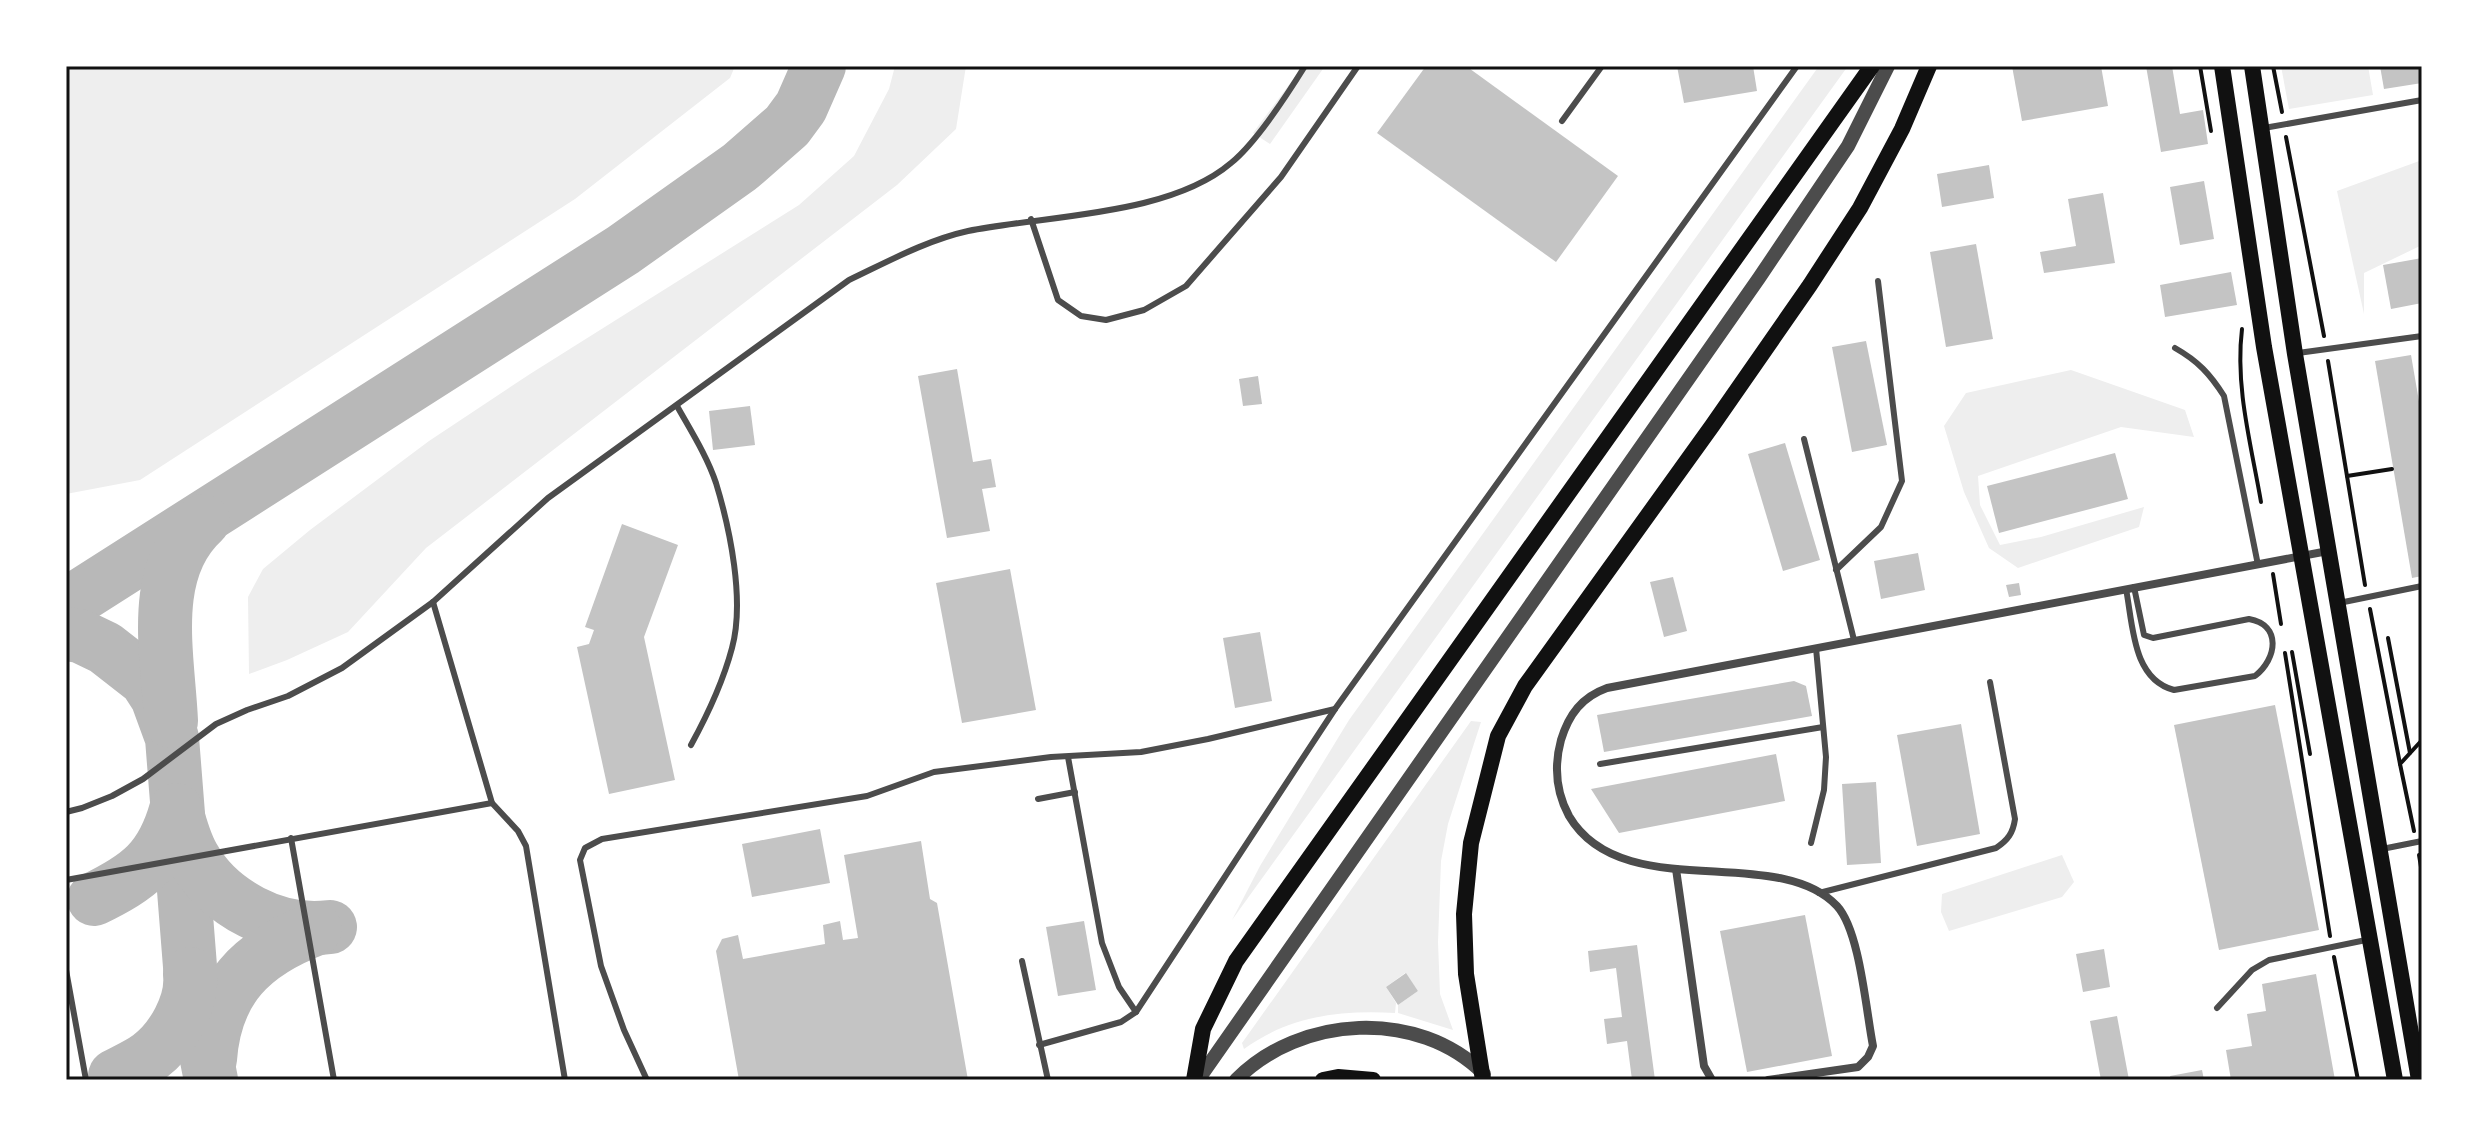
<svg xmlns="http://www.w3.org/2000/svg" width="2488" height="1146" font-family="'PT Sans',sans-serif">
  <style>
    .green { fill: #eee }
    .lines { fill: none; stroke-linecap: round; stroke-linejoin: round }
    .taxiway { stroke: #b8b8b8; stroke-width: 54 }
    .building { fill: #c4c4c4 }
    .path { stroke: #111; stroke-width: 4 }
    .service { stroke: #4c4c4c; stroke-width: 6 }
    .minor { stroke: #4c4c4c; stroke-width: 8 }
    .tertiary { stroke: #4c4c4c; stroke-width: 14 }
    .secondary { stroke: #111; stroke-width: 16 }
    .neatline { fill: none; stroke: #111; stroke-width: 3 }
  </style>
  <rect width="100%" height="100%" fill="#fff"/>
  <!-- green -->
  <g class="green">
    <polygon points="66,66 735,66 730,78 575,199 140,480 66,494"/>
    <polygon points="895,66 966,66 956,129 897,185 426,548 348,632 287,660 249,674 248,597 263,569 310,530 429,441 530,374 799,205 854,156 889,89"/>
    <polygon points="1303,66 1325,66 1270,144 1253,133"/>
    <polygon points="1819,66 1848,66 1232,920 1260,866 1349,720"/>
    <polygon points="2281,66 2368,66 2373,95 2289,109"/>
    <polygon points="2422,160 2422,245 2364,273 2364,314 2337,191"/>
    <polygon points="2071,370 2185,410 2194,437 2121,427 1978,476 1980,505 2000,545 2041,537 2144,507 2139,527 2018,568 1989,548 1964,492 1944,426 1966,393"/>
    <path d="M1471,721L1481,722L1448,824L1441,861L1438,942L1440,994L1453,1030L1398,1013V1005L1418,991L1405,973L1386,987L1396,1003L1395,1013C1340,1010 1289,1016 1244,1049L1242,1043Z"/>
    <polygon points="2062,855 2074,882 2062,897 1949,931 1941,912 1942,894"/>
  </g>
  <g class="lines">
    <!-- taxiway -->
    <g class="taxiway">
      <polyline points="66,605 623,250 740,167 787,126 801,107 819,66"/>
      <polyline points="66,634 80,636 105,648 146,680 157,697 172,738 191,979 211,1080"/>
      <path d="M171,721C168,655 148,571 203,521"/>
      <path d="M94,899C139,877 162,860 176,810C180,825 185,843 193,857C219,903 277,934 330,927"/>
      <path d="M210,1059C215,989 252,953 315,929"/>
      <path d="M115,1076C126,1070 138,1065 149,1057C172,1040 193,1004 190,974"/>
    </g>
  </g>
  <!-- building -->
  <g class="building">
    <polygon points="1426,66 1466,66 1618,176 1556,262 1377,133"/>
    <polygon points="1677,66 1753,66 1757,91 1684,103"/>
    <polygon points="2012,66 2101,66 2108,106 2022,121"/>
    <polygon points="2146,66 2172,66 2180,114 2203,110 2208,144 2161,152"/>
    <polygon points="2380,66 2422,66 2422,83 2384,89"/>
    <polygon points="1989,165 1994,198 1942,207 1937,174"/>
    <polygon points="2204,181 2214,239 2180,245 2170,187"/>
    <polygon points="2103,193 2115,263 2044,273 2040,252 2076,246 2068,199"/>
    <polygon points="1976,244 1993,339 1946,347 1930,252"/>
    <polygon points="2422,258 2422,303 2391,309 2383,265"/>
    <polygon points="2231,272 2237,305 2165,317 2160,285"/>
    <polygon points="1866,341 1887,445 1852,452 1832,347"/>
    <polygon points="2411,355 2422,419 2422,576 2412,578 2375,361"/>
    <polygon points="957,369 973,462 991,459 996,487 982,489 990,531 947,538 918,376"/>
    <polygon points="1258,376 1262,404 1243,406 1239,379"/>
    <polygon points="750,406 755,445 713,450 709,411"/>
    <polygon points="1785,443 1820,560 1783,571 1748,454"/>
    <polygon points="2115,453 2128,499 1999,533 1987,486"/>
    <polygon points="622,524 678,545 644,637 675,780 609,794 577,647 589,644 594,630 585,627"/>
    <polygon points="1918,553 1925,590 1881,599 1874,561"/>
    <polygon points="1010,569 1036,710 962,723 936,583"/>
    <polygon points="1673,577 1687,631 1664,637 1650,582"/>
    <polygon points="2019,583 2021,595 2009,597 2006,585"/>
    <polygon points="1260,632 1272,701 1235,708 1223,638"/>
    <polygon points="1794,681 1806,686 1812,716 1604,752 1597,715"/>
    <polygon points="2275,705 2319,930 2219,950 2174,725"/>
    <polygon points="1961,724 1980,834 1917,846 1897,735"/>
    <polygon points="1776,754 1785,801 1619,833 1591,789"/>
    <polygon points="1876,782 1881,863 1847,865 1842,784"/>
    <polygon points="820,829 830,883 752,897 742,844"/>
    <polygon points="921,841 930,899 937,903 968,1080 739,1080 716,951 722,939 738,935 743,959 825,944 823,925 840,921 843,940 858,938 844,855"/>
    <polygon points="1805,915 1832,1056 1747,1072 1720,931"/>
    <polygon points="1084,921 1096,990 1058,996 1046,927"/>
    <polygon points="1637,945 1655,1080 1632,1080 1627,1041 1607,1044 1604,1019 1622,1017 1616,968 1590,972 1588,951"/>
    <polygon points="2104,949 2110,987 2083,992 2076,954"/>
    <polygon points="1406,973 1418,991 1398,1005 1386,987"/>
    <polygon points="2316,974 2335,1080 2231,1080 2226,1050 2252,1046 2247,1014 2266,1011 2262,984"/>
    <polygon points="2117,1016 2129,1080 2101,1080 2090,1021"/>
    <polygon points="2202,1070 2204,1080 2171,1080 2170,1076"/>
  </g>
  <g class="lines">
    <!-- path -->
    <g class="path">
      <polyline points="2200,66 2211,131"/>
      <polyline points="2273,66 2282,112"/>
      <polyline points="2286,137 2324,336"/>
      <path d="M2242,329C2235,387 2251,444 2261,502"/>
      <polyline points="2328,361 2365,585"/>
      <polyline points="2347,476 2392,469"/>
      <polyline points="2273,574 2281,624"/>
      <polyline points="2370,609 2400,764"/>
      <polyline points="2388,638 2410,753"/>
      <polyline points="2292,652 2310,754"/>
      <polyline points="2285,653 2330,936"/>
      <polyline points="2414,831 2400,764 2422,740"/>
      <polyline points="2419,855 2422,873"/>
      <polyline points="2334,957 2358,1080"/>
    </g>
    <!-- service -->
    <g class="service">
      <polyline points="1562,121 1602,66"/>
      <polyline points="2264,128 2422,100"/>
      <polyline points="1031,219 1058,300 1081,316 1106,320 1144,310 1186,286 1281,177 1358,66"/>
      <path d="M2175,348C2198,361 2210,374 2224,396L2258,565"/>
      <polyline points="2298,353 2422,336"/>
      <path d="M677,406C691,431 707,456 716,483C730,529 745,601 732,648C723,682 708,714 691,745"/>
      <polyline points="1804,439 1854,640"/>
      <polyline points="1836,570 1881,527 1902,481 1878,281"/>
      <path d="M2126,589C2133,624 2132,679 2174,690L2255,676C2277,659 2282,625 2249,619L2153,638L2144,635L2134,587"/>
      <polyline points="433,602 492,803 518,831 526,846 565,1080"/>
      <polyline points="2339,603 2422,586"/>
      <polyline points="1068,757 1102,943 1119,987 1136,1012"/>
      <polyline points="1600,764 1823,727"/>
      <polyline points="1038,799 1075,792"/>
      <path d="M66,812L82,808L112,796L143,779L216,724L247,710L288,696L342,668L433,602L548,498L849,280C887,262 927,240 968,231C1047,215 1169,216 1231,163C1257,142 1287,95 1305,66"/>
      <polyline points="291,838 334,1080"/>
      <polyline points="1811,843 1824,790 1826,757 1816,648"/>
      <polyline points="2382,849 2422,841"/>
      <polyline points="66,880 492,803"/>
      <path d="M1819,893L1996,848C2008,840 2013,833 2015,819L1990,682"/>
      <polyline points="1022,961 1048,1080"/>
      <polyline points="66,970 86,1080"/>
      <polyline points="2217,1008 2252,970 2269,960 2366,940"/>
      <polyline points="1039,1045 1121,1022 1136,1012 1335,709 1797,66"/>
      <polyline points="647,1080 624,1030 601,966 580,860 585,848 602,839 867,796 934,772 1051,757 1141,752 1208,739 1335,709"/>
    </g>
    <!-- minor -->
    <g class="minor">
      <polyline points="1676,869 1704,1066 1712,1080"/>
      <path d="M1768,1080L1858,1067L1868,1057L1873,1046C1866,1011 1860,931 1837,906C1777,842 1622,906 1569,816C1556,792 1554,766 1561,740C1569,714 1582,697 1607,688L2328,551"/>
    </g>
    <!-- tertiary -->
    <g class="tertiary">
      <polyline points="1198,1080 1759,278 1848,146 1888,66"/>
      <path d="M1236,1080C1300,1015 1418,1008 1484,1074"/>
    </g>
    <!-- secondary -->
    <g class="secondary">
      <polyline points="2222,66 2264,347 2395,1080"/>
      <polyline points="2252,66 2295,354 2419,1080"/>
      <polyline points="1194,1080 1203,1029 1236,961 1872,66"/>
      <polyline points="1323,1080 1338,1077 1373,1080"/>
      <polyline points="1483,1080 1466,974 1464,914 1471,843 1498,736 1525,686 1712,426 1810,285 1860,208 1902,129 1929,66"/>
    </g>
  </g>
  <!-- border -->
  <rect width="2488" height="1146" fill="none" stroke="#ffffff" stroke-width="136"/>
  <rect x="68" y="68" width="2352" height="1010" class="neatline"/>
</svg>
